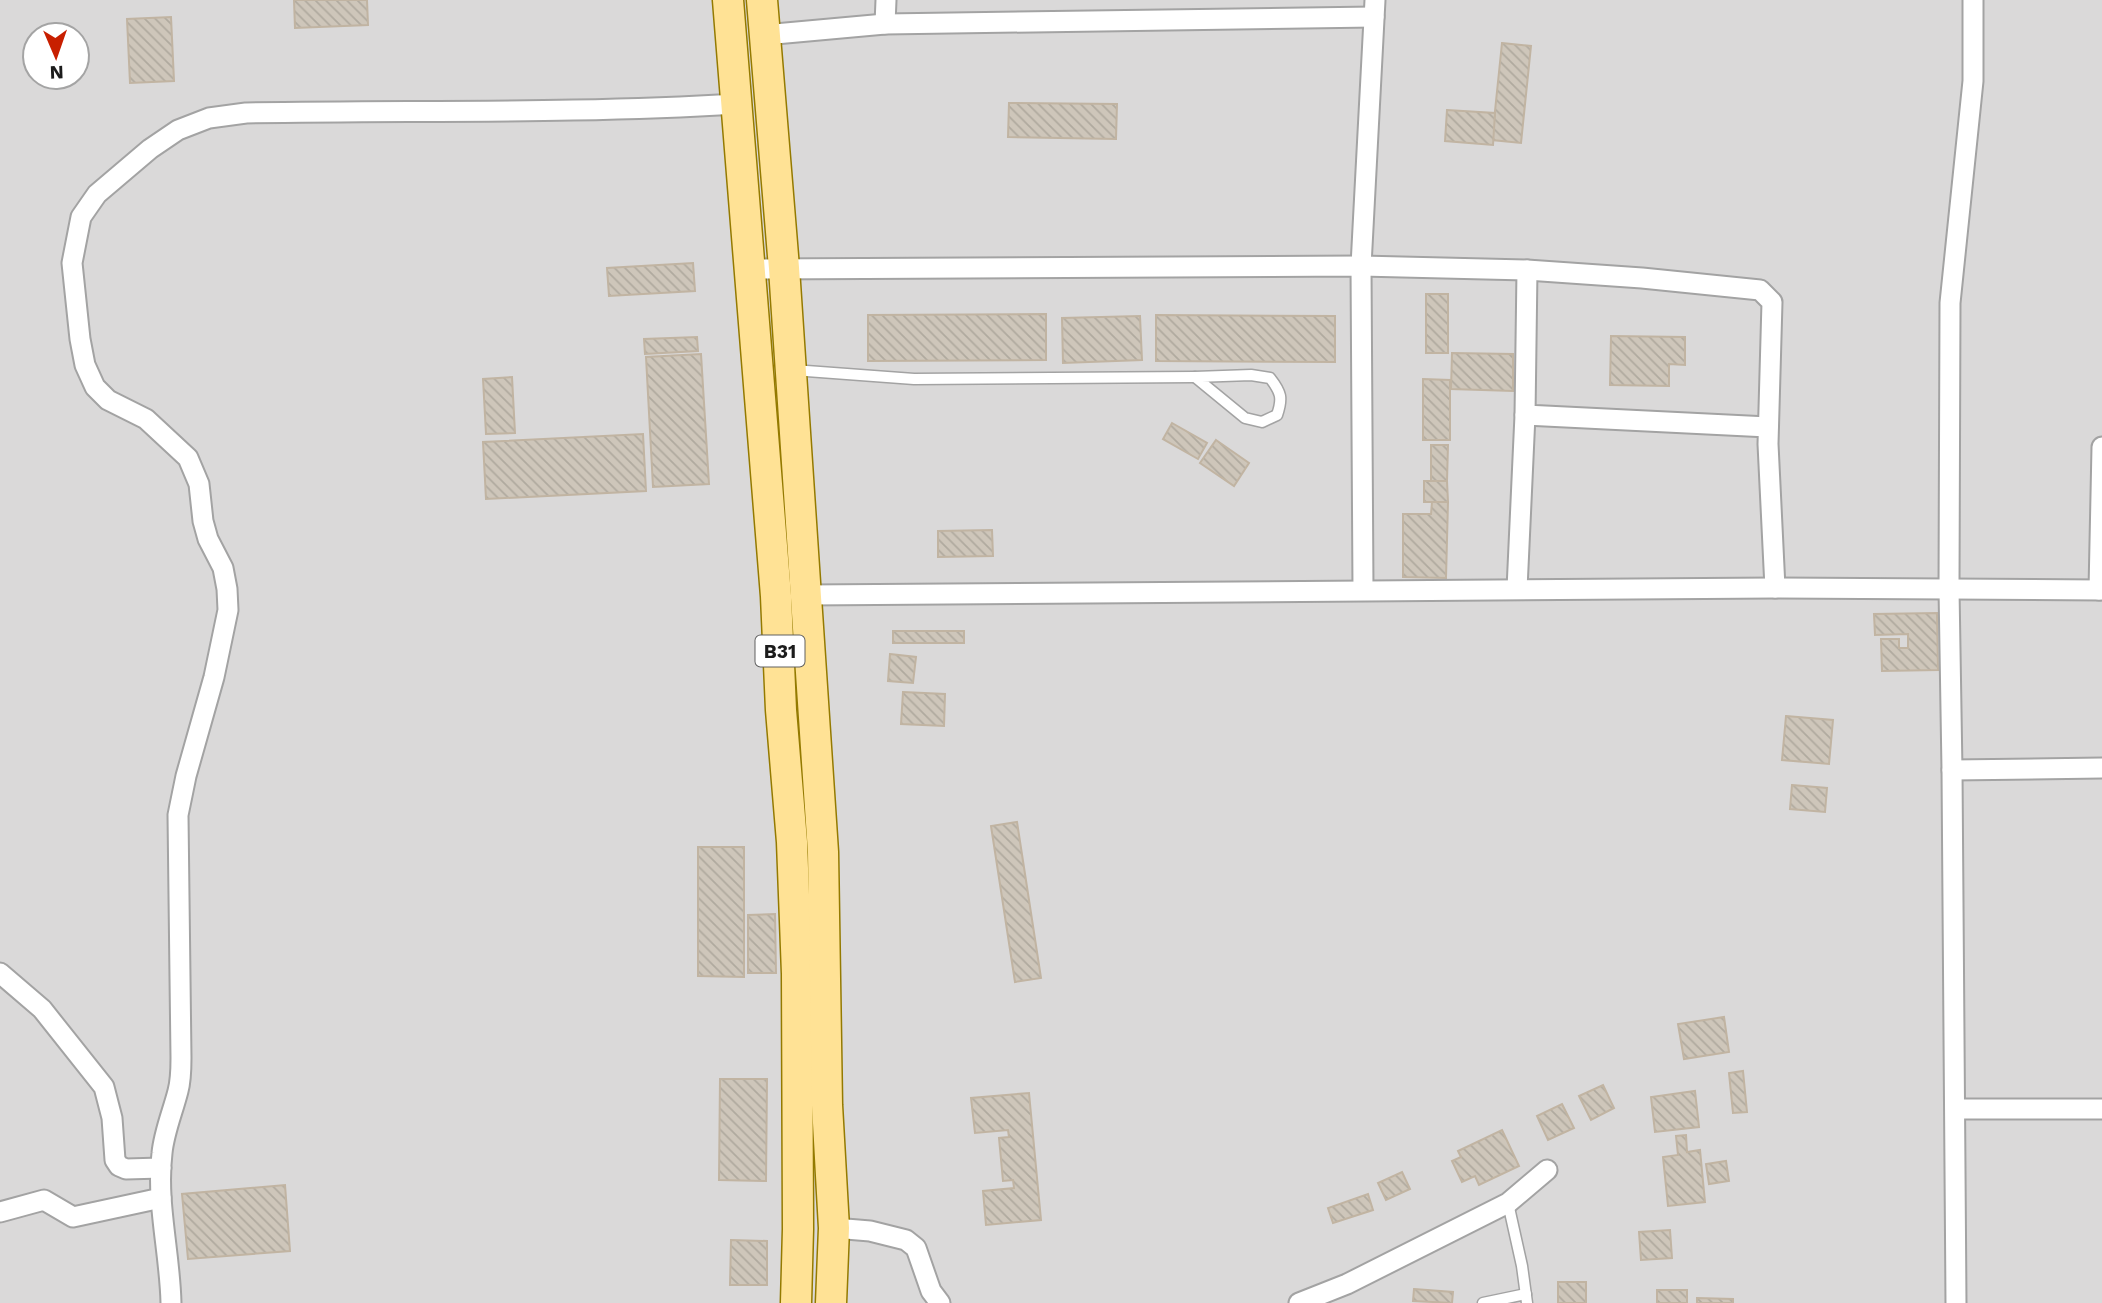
<svg xmlns="http://www.w3.org/2000/svg" width="2102" height="1303" font-family="'Work Sans',sans-serif">
  <style>
    .residential { fill: #dad9d9; fill-rule: evenodd }
    .building { fill: url(#building-back-hatch); stroke: #c1b4a2; stroke-width: 2 }
    .lines { fill: none; stroke-linecap: round; stroke-linejoin: round }
    .lane-casing { stroke: #a3a3a3; stroke-width: 13 }
    .street-casing { stroke: #a3a3a3; stroke-width: 23 }
    .primary-casing { stroke: #947a00; stroke-width: 33 }
    .lane { stroke: #fff; stroke-width: 10 }
    .street { stroke: #fff; stroke-width: 19 }
    .primary { stroke: #ffe295; stroke-width: 30 }
    .labels { text-anchor: middle; dominant-baseline: central; stroke-width: 7; stroke-linejoin: round; paint-order: stroke }
    .shield { fill: #fff; stroke: #606060; stroke-width: 2 }
    .shield-label { font-size: 19px; font-weight: bold; fill: #1c1c1c }
  </style>
  <defs>
    <pattern id="building-back-hatch" width="6" height="6" patternUnits="userSpaceOnUse" patternTransform="scale(1.75)"><rect width="6" height="6" fill="#cec6ba"/><path d="M-1 5l2 2M0 0l6 6M5-1l2 2" fill="none" stroke="#b0aa9f"/></pattern>
  </defs>
  <rect width="100%" height="100%" fill="#eeece1"/>
  <!-- residential -->
  <path class="residential" d="M0,0H2102V1303H0ZM35,35H77V77H35Z"/>
  <!-- building -->
  <g class="building">
    <polygon points="294,0 367,0 368,25 295,28"/>
    <polygon points="171,17 174,81 130,83 127,19"/>
    <polygon points="1502,43 1531,46 1521,143 1492,140"/>
    <polygon points="1009,103 1117,104 1116,139 1008,137"/>
    <polygon points="1447,110 1495,113 1493,145 1445,141"/>
    <polygon points="693,263 695,291 609,296 607,268"/>
    <rect x="1426" y="294" width="22" height="59"/>
    <polygon points="1046,314 1046,360 868,361 868,315"/>
    <polygon points="1156,315 1335,316 1335,362 1156,361"/>
    <polygon points="1140,316 1142,360 1063,363 1062,318"/>
    <polygon points="1611,336 1685,337 1685,365 1669,364 1669,386 1610,385"/>
    <polygon points="697,337 698,351 645,354 644,339"/>
    <polygon points="1452,353 1513,354 1513,391 1451,389"/>
    <polygon points="701,354 709,484 653,487 646,357"/>
    <polygon points="512,377 515,433 486,434 483,379"/>
    <polygon points="1423,379 1450,380 1450,440 1423,440"/>
    <polygon points="1172,423 1207,443 1198,459 1163,439"/>
    <polygon points="643,434 646,491 486,499 483,442"/>
    <polygon points="1216,440 1249,463 1234,486 1200,463"/>
    <polygon points="1431,445 1448,445 1447,481 1431,481"/>
    <polygon points="1424,481 1447,481 1448,502 1424,502"/>
    <polygon points="1432,502 1448,502 1446,578 1403,577 1403,514 1431,514"/>
    <polygon points="992,530 993,556 938,557 938,531"/>
    <polygon points="1937,613 1938,670 1882,671 1881,639 1899,639 1899,648 1908,648 1908,634 1875,635 1874,614"/>
    <rect x="893" y="631" width="71" height="12"/>
    <polygon points="890,654 916,657 913,683 888,681"/>
    <polygon points="903,692 945,694 944,726 901,724"/>
    <polygon points="1786,716 1833,720 1829,764 1782,760"/>
    <polygon points="1792,785 1827,788 1825,812 1790,809"/>
    <polygon points="1017,822 1041,978 1015,982 991,826"/>
    <polygon points="698,847 744,847 744,977 698,976"/>
    <polygon points="775,914 776,973 748,973 748,915"/>
    <polygon points="1724,1017 1729,1052 1684,1059 1678,1024"/>
    <polygon points="1743,1071 1747,1112 1733,1113 1729,1073"/>
    <polygon points="720,1079 767,1079 766,1181 719,1180"/>
    <polygon points="1603,1085 1614,1108 1591,1120 1579,1096"/>
    <polygon points="1695,1091 1699,1127 1655,1132 1651,1097"/>
    <polygon points="1029,1093 1041,1220 986,1225 983,1191 1014,1188 1013,1180 1003,1181 999,1138 1009,1137 1008,1130 975,1133 971,1098"/>
    <polygon points="1562,1104 1574,1128 1548,1140 1537,1116"/>
    <polygon points="1502,1130 1519,1166 1479,1185 1475,1176 1462,1182 1452,1161 1461,1157 1458,1151"/>
    <polygon points="1686,1135 1687,1152 1700,1150 1705,1202 1668,1206 1663,1157 1678,1155 1676,1136"/>
    <polygon points="1726,1161 1729,1181 1709,1184 1706,1164"/>
    <polygon points="1402,1172 1410,1189 1386,1200 1378,1183"/>
    <polygon points="285,1185 290,1251 188,1259 182,1194"/>
    <polygon points="1368,1194 1373,1210 1333,1223 1328,1208"/>
    <polygon points="1670,1230 1672,1258 1641,1260 1639,1232"/>
    <polygon points="731,1240 767,1241 767,1285 730,1285"/>
    <rect x="1558" y="1282" width="28" height="21"/>
    <polygon points="1414,1289 1453,1292 1452,1303 1413,1301"/>
    <rect x="1657" y="1290" width="30" height="13"/>
    <polygon points="1697,1298 1733,1299 1733,1303 1697,1303"/>
  </g>
  <g class="lines">
    <defs>
      <g id="lane">
        <polyline points="793,370 914,379 1195,377"/>
        <path d="M1251,375L1270,378C1281,392 1283,398 1277,415L1262,422L1245,418L1195,377Z"/>
        <polyline points="1508,1203 1522,1266 1527,1303"/>
        <polyline points="1483,1303 1526,1294"/>
      </g>
      <g id="street">
        <polyline points="885,24 886,0"/>
        <polyline points="764,35 885,24 1374,17"/>
        <polyline points="750,269 1361,266 1527,270 1642,278 1760,290 1772,302 1768,444 1775,588"/>
        <polyline points="1527,270 1525,415 1768,427"/>
        <polyline points="1517,589 1525,415"/>
        <polyline points="1363,590 1361,266 1375,0"/>
        <polyline points="2099,590 2102,447"/>
        <polyline points="806,595 1775,588 2102,590"/>
        <polyline points="1952,770 2102,768"/>
        <polyline points="0,973 42,1009 104,1087 112,1118 115,1160 119,1166 126,1169 161,1168"/>
        <polyline points="1956,1109 2102,1109"/>
        <polyline points="0,1212 44,1200 73,1217 161,1198"/>
        <polyline points="834,1228 870,1231 906,1240 916,1248 931,1291 940,1303"/>
        <path d="M171,1303C170,1253 156,1203 162,1153C164,1132 173,1111 178,1091C181,1080 181,1069 181,1058L178,815L186,776L214,677L228,610L227,589L223,568L208,539L203,521L199,484L188,458L146,419L108,400L95,387L85,365L80,339L72,263L81,217L97,194L150,149L178,130L209,118L246,113C409,110 573,114 737,104"/>
        <polyline points="1299,1303 1347,1284 1508,1203 1547,1170"/>
        <polyline points="1956,1303 1952,770 1949,589 1950,303 1973,81 1973,0"/>
      </g>
      <g id="primary">
        <polyline points="728,0 776,596 781,710 792,842 797,974 798,1229 796,1303"/>
        <polyline points="762,0 784,268 823,852 827,1105 834,1228 831,1303"/>
      </g>
    </defs>
    <!-- lane casing -->
    <use href="#lane" class="lane-casing"/>
    <!-- street casing -->
    <use href="#street" class="street-casing"/>
    <!-- primary casing -->
    <use href="#primary" class="primary-casing"/>
    <!-- lane -->
    <use href="#lane" class="lane"/>
    <!-- street -->
    <use href="#street" class="street"/>
    <!-- primary -->
    <use href="#primary" class="primary"/>
  </g>
  <g class="labels">
    <!-- shield labels -->
    <rect class="shield" x="755.5" y="635.5" width="49" height="31" rx="5"/>
    <g class="shield-label">
      <text x="780" y="651">B31</text>
    </g>
  </g>
  <!-- north arrow -->
  <g transform="translate(56 56) rotate(178)"><circle r="33" fill="#ffffff" stroke="#a4a4a4" stroke-width="2"/>
  <path d="M0-5L12 26L0 18L-12 26Z" fill="#c81f00"/>
  <text y="-10" font-size="19" font-weight="bold" text-anchor="middle" fill="#1c1c1c">N</text>
  </g>
</svg>
